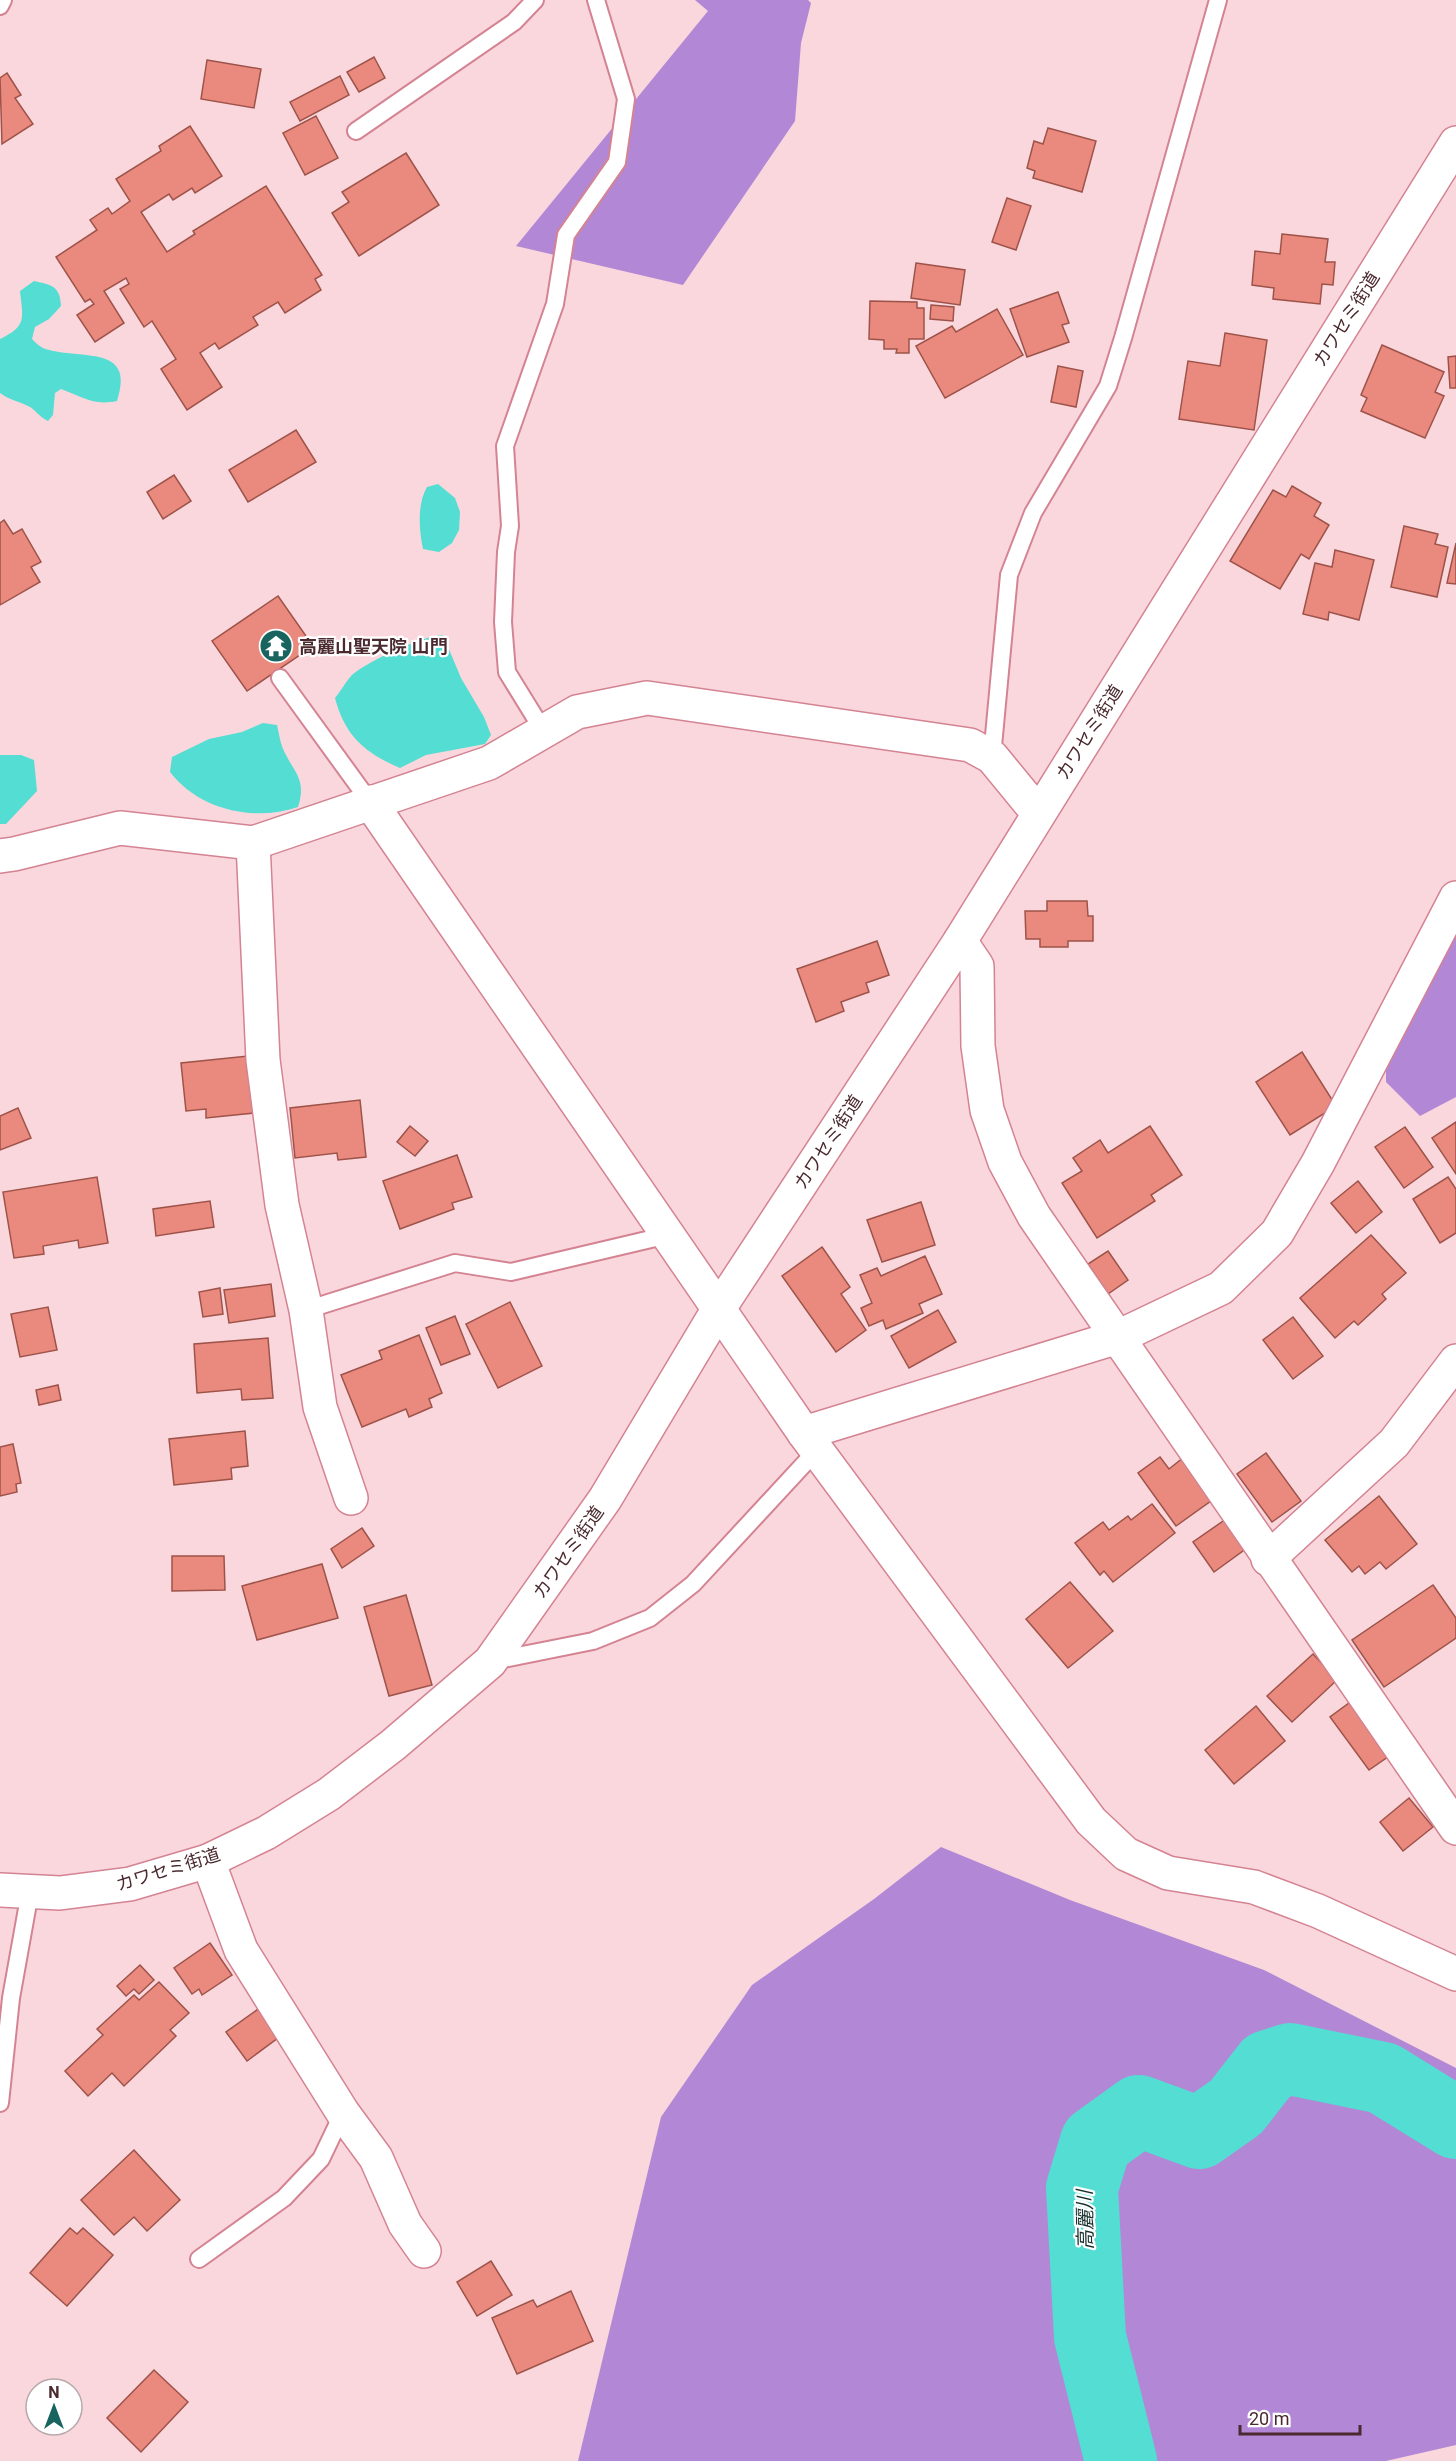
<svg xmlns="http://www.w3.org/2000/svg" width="1456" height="2461" font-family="Roboto,'Noto Sans JP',sans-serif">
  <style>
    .forest { fill: #b288d6 }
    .water { fill: #53ddd3 }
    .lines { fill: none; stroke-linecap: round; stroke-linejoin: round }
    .river { stroke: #53ddd3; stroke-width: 72 }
    .building { fill: #ea8a7e; stroke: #9e534a; stroke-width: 1.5 }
    .service-casing { stroke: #d48392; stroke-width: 20 }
    .minor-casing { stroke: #d48392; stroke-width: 36 }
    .service { stroke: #fff; stroke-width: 16 }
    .minor { stroke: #fff; stroke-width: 33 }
    .labels { text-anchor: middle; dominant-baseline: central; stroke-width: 4.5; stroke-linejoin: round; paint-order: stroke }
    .street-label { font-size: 18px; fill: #4a292f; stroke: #fff }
    .poi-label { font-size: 18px; font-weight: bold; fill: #4a292f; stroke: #fff; text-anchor: start }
    .water-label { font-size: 20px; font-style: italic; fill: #182f2d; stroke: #fff }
  </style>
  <rect width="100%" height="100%" fill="#fad7dc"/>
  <!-- forest -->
  <g class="forest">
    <polygon points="695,0 808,0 811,3 801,43 795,121 683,285 516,246 708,11"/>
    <polygon points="1456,918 1456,1097 1420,1116 1386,1082 1386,1050"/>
    <polygon points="941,1847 1070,1900 1264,1970 1456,2068 1456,2445 1386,2461 578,2461 661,2117 752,1985 874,1899"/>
  </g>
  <!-- water -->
  <g class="water">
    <path d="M34,281C52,285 60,286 61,306L49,319L35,327L32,339C35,342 39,346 43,348C76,361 137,342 117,401C93,406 83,397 61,389L55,393L53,415L48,421C39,417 35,409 28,406C18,401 9,400 0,393V339C27,326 23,319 20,291Z"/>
    <path d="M438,484L455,498L460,512L459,530L452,543L439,552L423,549C419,530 417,504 427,487Z"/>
    <path d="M443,635L461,678L484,717L491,735L485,744L426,755L400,768C365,753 345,736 335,698C341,691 346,681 352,675C368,661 422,636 443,635Z"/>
    <path d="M263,723L277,725C279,733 280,742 283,749C294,773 307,779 298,807C254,822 199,810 170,772L172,757L209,739L242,732Z"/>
    <polygon points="0,755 21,755 34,760 37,791 6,824 0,824"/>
  </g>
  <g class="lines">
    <!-- river -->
    <polyline class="river" points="1121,2461 1090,2337 1082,2188 1096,2142 1139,2111 1199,2133 1236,2107 1268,2066 1290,2059 1383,2078 1456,2123"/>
  </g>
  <!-- building -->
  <g class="building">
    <polygon points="374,57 385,78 359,92 347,72"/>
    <polygon points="207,60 261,69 254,108 201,99"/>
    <polygon points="7,73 21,95 15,98 33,124 2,144 0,78"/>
    <polygon points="340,76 349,95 300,121 290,102"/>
    <polygon points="316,116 338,158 305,175 283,133"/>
    <polygon points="190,126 222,176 195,193 192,188 173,200 169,194 141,212 167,252 195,234 193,231 266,186 322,275 315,279 321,290 285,313 278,302 253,317 258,325 219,349 215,343 200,353 222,387 187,410 161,369 176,359 152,321 144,327 120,289 129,284 126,278 104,291 124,323 95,342 77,315 94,304 90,299 85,302 56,257 97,230 90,220 108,208 112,214 130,201 116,179 161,151 159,146"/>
    <polygon points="1048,128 1096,141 1082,192 1033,178 1035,171 1027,168 1034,141 1043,144"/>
    <polygon points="406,153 439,205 359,256 332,213 349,202 342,192"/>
    <polygon points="1007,198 1031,206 1016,250 992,242"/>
    <polygon points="1282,234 1328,239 1325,262 1335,262 1333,285 1322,284 1320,304 1273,299 1274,288 1252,285 1255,251 1280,254"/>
    <polygon points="916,263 965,270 960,305 911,298"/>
    <polygon points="1058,292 1069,323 1062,325 1069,342 1027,357 1010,309"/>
    <polygon points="870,301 917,302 917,308 924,308 924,339 909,339 909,353 896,353 897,349 884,349 884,340 869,339"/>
    <polygon points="931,305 954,307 953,321 930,319"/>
    <polygon points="997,309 1023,355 945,398 916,346 952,326 956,332"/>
    <polygon points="1225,333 1267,340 1254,430 1179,419 1188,361 1220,366"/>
    <polygon points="1382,345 1444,372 1435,392 1444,396 1425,438 1361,411 1367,398 1361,395"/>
    <polygon points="1456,356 1456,388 1450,388 1448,357"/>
    <polygon points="1058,366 1083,371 1076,407 1051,402"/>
    <polygon points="296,430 316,462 248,502 229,470"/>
    <polygon points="174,475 191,501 163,519 147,492"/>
    <polygon points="1292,486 1321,503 1314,516 1329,525 1309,559 1301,554 1280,589 1230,561 1273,490 1286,497"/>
    <polygon points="4,520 13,534 22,529 41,562 31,567 40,582 0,605 0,523"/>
    <polygon points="1404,526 1438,534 1435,544 1448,547 1437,597 1391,587"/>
    <polygon points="1456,543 1456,584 1447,583"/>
    <polygon points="1335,550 1374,560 1359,620 1329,612 1328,620 1303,614 1315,563 1332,567"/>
    <polygon points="278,596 313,646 247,691 212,641"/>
    <polygon points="1047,901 1087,901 1088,916 1093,916 1093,941 1068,941 1068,947 1040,947 1040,939 1026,939 1025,911 1047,911"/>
    <polygon points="877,941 889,975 866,983 869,992 841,1002 844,1011 816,1022 797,969"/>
    <polygon points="1302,1052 1336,1106 1290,1135 1256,1082"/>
    <polygon points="248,1056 254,1113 206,1118 206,1109 186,1111 181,1063"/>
    <polygon points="360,1100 366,1157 338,1160 337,1153 295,1158 290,1108"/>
    <polygon points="18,1108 31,1138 0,1150 0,1116"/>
    <polygon points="1456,1122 1456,1174 1432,1138"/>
    <polygon points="410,1126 428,1141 415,1156 397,1142"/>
    <polygon points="1150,1126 1182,1175 1151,1195 1155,1201 1097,1238 1062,1183 1082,1171 1073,1158 1100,1140 1108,1153"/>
    <polygon points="1405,1127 1433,1167 1404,1188 1375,1147"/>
    <polygon points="457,1155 472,1197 452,1203 454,1209 400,1229 383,1181"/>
    <polygon points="97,1177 108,1243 79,1248 78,1240 43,1246 44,1254 14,1258 3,1192"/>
    <polygon points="1448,1177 1456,1189 1456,1233 1440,1243 1413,1199"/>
    <polygon points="1358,1181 1382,1212 1356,1233 1331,1203"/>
    <polygon points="210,1201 214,1227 156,1236 153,1209"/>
    <polygon points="921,1202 935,1245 882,1262 867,1220"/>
    <polygon points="1371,1235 1406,1273 1382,1294 1386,1299 1358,1325 1354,1321 1335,1338 1300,1298"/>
    <polygon points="822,1247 850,1287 841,1294 866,1330 836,1352 782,1276"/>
    <polygon points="1108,1251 1128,1280 1108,1294 1088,1264"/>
    <polygon points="925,1256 942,1294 919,1304 923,1313 886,1329 883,1320 869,1326 861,1308 872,1303 860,1275 877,1268 881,1276"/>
    <polygon points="271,1284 275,1316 229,1323 224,1290"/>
    <polygon points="220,1288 223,1314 203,1317 199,1292"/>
    <polygon points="510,1302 542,1366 498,1388 466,1324"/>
    <polygon points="48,1307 57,1350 20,1357 11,1314"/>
    <polygon points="938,1310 956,1342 909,1368 891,1336"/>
    <polygon points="455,1316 470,1354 441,1365 426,1328"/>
    <polygon points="1293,1317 1323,1356 1293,1379 1263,1340"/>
    <polygon points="419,1335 442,1393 429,1399 432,1407 409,1417 406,1409 362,1427 341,1375 382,1359 379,1351"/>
    <polygon points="268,1338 273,1398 242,1400 241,1389 197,1393 194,1344"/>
    <polygon points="58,1385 61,1400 39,1405 36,1390"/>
    <polygon points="245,1431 248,1466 231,1468 232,1479 174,1485 169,1439"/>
    <polygon points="13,1444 21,1483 16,1484 17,1492 0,1496 0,1447"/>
    <polygon points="1266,1453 1301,1501 1272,1522 1237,1474"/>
    <polygon points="1160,1457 1169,1469 1184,1457 1215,1498 1176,1526 1138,1473"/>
    <polygon points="1379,1496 1417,1544 1386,1569 1380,1562 1365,1574 1359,1566 1352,1572 1325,1540"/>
    <polygon points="1152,1504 1175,1533 1113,1582 1104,1571 1100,1575 1075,1543 1103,1522 1109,1530 1128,1516 1131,1520"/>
    <polygon points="1226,1519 1247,1548 1214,1572 1193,1542"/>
    <polygon points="362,1528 374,1546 342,1568 331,1549"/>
    <polygon points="172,1556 224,1556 225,1590 172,1591"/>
    <polygon points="322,1564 338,1618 257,1640 242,1586"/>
    <polygon points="1070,1582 1113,1631 1068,1668 1026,1619"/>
    <polygon points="1433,1585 1456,1618 1456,1638 1384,1687 1352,1640"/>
    <polygon points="406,1595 432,1685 389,1696 364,1607"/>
    <polygon points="1313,1654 1337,1680 1292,1722 1267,1696"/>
    <polygon points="1353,1700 1392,1754 1369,1770 1330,1717"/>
    <polygon points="1256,1706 1285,1741 1234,1784 1205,1750"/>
    <polygon points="1409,1798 1433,1827 1403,1851 1380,1822"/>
    <polygon points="210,1943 232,1975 202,1995 199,1989 192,1994 174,1968"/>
    <polygon points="140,1965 154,1980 139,1994 134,1989 126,1996 117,1986"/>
    <polygon points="159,1982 189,2013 170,2030 176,2036 124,2086 112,2073 88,2096 65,2071 103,2035 97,2029 134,1995 139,2000"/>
    <polygon points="261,2007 282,2035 247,2061 226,2032"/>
    <polygon points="134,2150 180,2200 147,2231 134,2217 114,2235 81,2200"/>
    <polygon points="70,2228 77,2234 83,2228 113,2255 67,2306 30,2273"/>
    <polygon points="491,2261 512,2295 477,2316 457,2282"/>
    <polygon points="571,2291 593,2341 517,2374 492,2318 533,2300 537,2307"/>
    <polygon points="154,2370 188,2402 141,2452 107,2418"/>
  </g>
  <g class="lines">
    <defs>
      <g id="service">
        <polyline points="0,6 3,0"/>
        <polyline points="356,131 514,22 535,0"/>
        <polyline points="280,678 370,802"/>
        <polyline points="544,732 507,672 503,622 506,552 510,526 505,446 555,304 566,235 617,162 626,99 596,0"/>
        <polyline points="992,757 1009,575 1033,513 1108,386 1123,338 1218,0"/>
        <polyline points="306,1310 455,1263 511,1272 668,1235"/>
        <polyline points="493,1661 593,1641 650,1618 693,1584 817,1450"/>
        <polyline points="0,2103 11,1998 30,1892"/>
        <polyline points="199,2259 284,2198 321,2159 343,2113"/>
      </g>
      <g id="minor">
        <polyline points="370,802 804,1433 1091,1821 1126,1854 1168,1873 1254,1887 1318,1911 1456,1974"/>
        <polyline points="253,843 263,1060 282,1205 306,1310 320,1407 351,1498"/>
        <polyline points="0,856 14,854 120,828 253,843 489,763 577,712 647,698 970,745 992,757 1038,813"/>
        <polyline points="960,941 977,966 978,1046 987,1110 1005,1162 1034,1216 1456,1828"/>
        <polyline points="804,1433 1118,1337 1221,1288 1277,1233 1318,1163 1456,898"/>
        <polyline points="1268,1559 1394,1443 1456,1361"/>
        <polyline points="208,1861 241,1950 343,2113 376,2158 405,2224 424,2251"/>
        <polyline points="0,1890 60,1893 130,1884 208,1861 266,1833 329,1794 393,1745 490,1662 605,1499 718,1310 960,941 1456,143"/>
      </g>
    </defs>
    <!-- service casing -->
    <use href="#service" class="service-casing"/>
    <!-- minor casing -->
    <use href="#minor" class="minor-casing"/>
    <!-- service -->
    <use href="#service" class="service"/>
    <!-- minor -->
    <use href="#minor" class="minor"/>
  </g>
  <!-- icons -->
  <defs>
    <symbol id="temple-disc" viewBox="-11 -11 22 22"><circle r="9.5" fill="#18655f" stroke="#fff"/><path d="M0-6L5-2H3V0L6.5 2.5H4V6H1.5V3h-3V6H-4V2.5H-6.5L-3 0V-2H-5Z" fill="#fff"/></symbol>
  </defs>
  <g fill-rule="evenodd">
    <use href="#temple-disc" x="257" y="627" width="38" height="38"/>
  </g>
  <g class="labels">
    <!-- street labels -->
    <g class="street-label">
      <text transform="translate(1346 319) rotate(-58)">カワセミ街道</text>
      <text transform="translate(1089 732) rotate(-58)">カワセミ街道</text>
      <text transform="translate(828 1142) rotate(-57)">カワセミ街道</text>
      <text transform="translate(568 1552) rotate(-55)">カワセミ街道</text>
      <text transform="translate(168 1869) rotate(-17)">カワセミ街道</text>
    </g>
    <!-- poi labels -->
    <g class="poi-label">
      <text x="299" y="646">高麗山聖天院 山門</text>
    </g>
    <!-- water labels -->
    <g class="water-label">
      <text transform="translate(1085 2220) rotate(-91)">高麗川</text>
    </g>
  </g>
  <!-- north arrow -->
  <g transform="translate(54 2407)"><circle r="28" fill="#ffffff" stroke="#b7a9ac" stroke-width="1.5"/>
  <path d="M0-4.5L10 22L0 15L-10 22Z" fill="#18655f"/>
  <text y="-9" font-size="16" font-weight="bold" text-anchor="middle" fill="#4a292f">N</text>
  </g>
  <!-- scale -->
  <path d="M1240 2425v9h120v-9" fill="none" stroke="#4a292f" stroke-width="3"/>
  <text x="1249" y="2425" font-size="18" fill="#4a292f" stroke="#ffffff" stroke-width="4.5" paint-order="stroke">20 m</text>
</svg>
